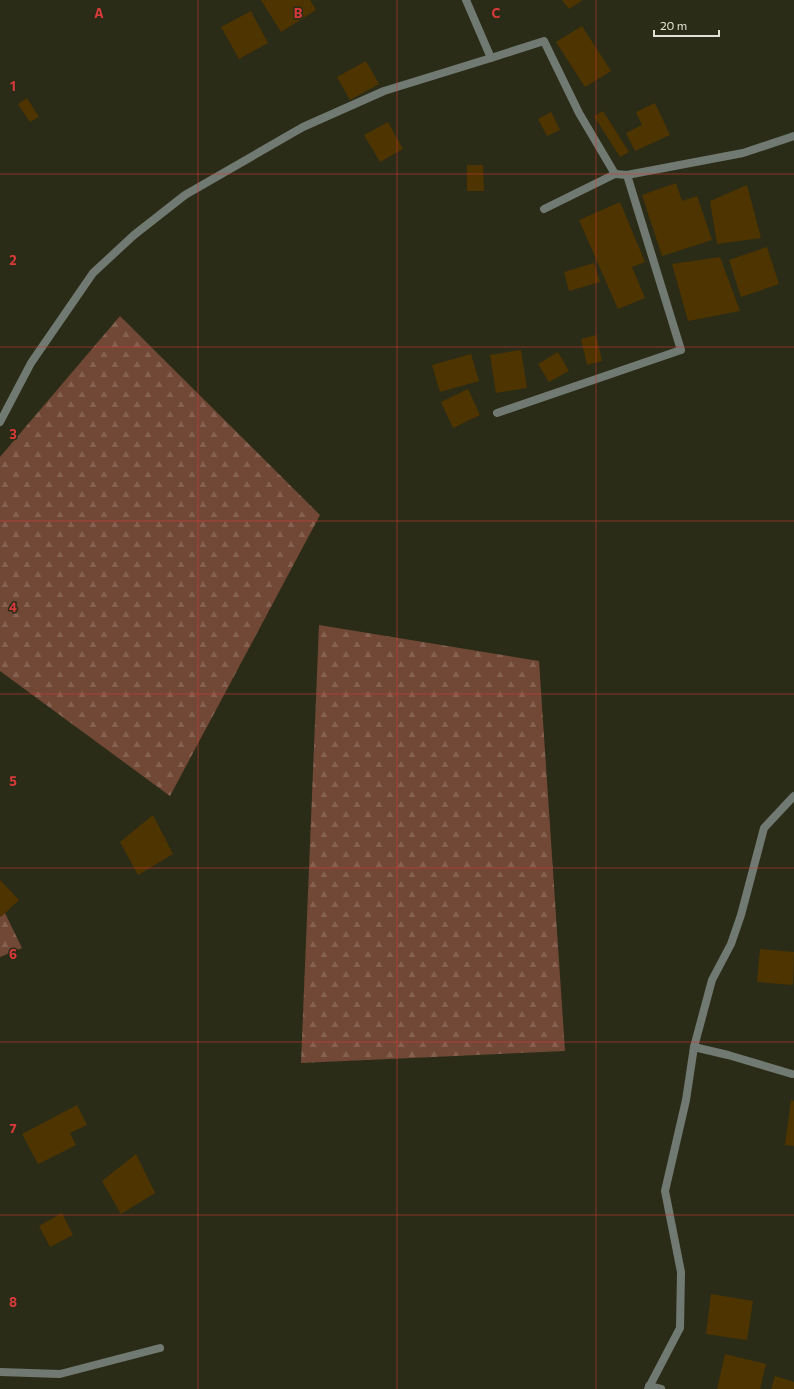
<svg xmlns="http://www.w3.org/2000/svg" width="794" height="1389" font-family="Commissioner,sans-serif">
  <style>
    .forest { fill: url(#forest-firs) }
    .building { fill: #4e3400 }
    .lines { fill: none; stroke-linecap: round; stroke-linejoin: round }
    .street { stroke: #717a72; stroke-width: 8 }
    .grid { fill: none; stroke: #d73a39; stroke-width: 1; stroke-opacity: 0.55 }
    .grid-label { font-size: 13px; text-anchor: middle; font-weight: bold; fill: #d73a39; stroke: #2a2c17; stroke-width: 3; stroke-linejoin: round; paint-order: stroke }
  </style>
  <defs>
    <pattern id="forest-firs" width="22" height="20" patternUnits="userSpaceOnUse"><rect width="22" height="20" fill="#714735"/><path d="M5 1l3.5 6h-7zM16 11l3.5 6h-7z" fill="#856151"/></pattern>
  </defs>
  <rect width="100%" height="100%" fill="#2a2c17"/>
  <!-- forest -->
  <g class="forest">
    <polygon points="120,316 320,515 170,796 0,671 0,457"/>
    <polygon points="319,625 539,661 565,1051 301,1063"/>
    <polygon points="0,903 22,948 0,957"/>
  </g>
  <!-- building -->
  <g class="building">
    <polygon points="261,0 310,0 316,10 281,32"/>
    <polygon points="562,0 583,0 569,9"/>
    <polygon points="251,11 268,43 239,59 221,27"/>
    <polygon points="582,26 611,71 585,87 556,42"/>
    <polygon points="366,61 379,84 350,100 337,77"/>
    <polygon points="27,98 39,117 30,122 18,104"/>
    <polygon points="655,103 670,135 635,151 626,133 642,125 636,112"/>
    <polygon points="603,111 629,152 620,157 594,116"/>
    <polygon points="551,112 560,130 547,136 538,119"/>
    <polygon points="388,122 403,149 380,162 364,135"/>
    <polygon points="467,165 483,165 484,191 467,191"/>
    <polygon points="676,183 682,201 697,196 712,240 662,256 642,195"/>
    <polygon points="747,185 761,238 717,244 710,201"/>
    <polygon points="620,202 645,262 632,267 645,298 618,309 579,220"/>
    <polygon points="767,247 779,284 741,297 729,260"/>
    <polygon points="720,257 740,311 688,321 672,264"/>
    <polygon points="594,263 600,282 569,291 564,272"/>
    <polygon points="596,335 602,361 587,365 581,339"/>
    <polygon points="521,350 527,388 496,393 490,355"/>
    <polygon points="558,352 569,371 549,382 538,364"/>
    <polygon points="471,354 479,381 440,392 432,365"/>
    <polygon points="468,389 480,415 453,428 441,402"/>
    <polygon points="153,815 173,854 138,875 120,842"/>
    <polygon points="0,880 19,900 1,917 0,916"/>
    <polygon points="760,949 794,952 793,985 757,982"/>
    <polygon points="791,1100 794,1101 794,1146 785,1145"/>
    <polygon points="77,1105 87,1125 70,1133 76,1145 38,1164 22,1134"/>
    <polygon points="136,1154 155,1193 121,1214 102,1181"/>
    <polygon points="62,1213 73,1235 50,1247 39,1226"/>
    <polygon points="711,1294 753,1301 747,1340 706,1334"/>
    <polygon points="725,1354 766,1364 760,1389 717,1389"/>
    <polygon points="775,1376 794,1382 794,1389 771,1389"/>
  </g>
  <g class="lines">
    <!-- street -->
    <g class="street">
      <polyline points="466,0 491,58 544,41 579,113 615,174 544,209"/>
      <polyline points="615,174 627,175 743,153 794,136"/>
      <polyline points="497,413 681,350 627,175"/>
      <polyline points="0,422 31,363 93,273 134,235 185,195 303,127 384,91 491,58"/>
      <polyline points="694,1047 728,1055 792,1074"/>
      <polyline points="0,1372 60,1374 160,1348"/>
      <polyline points="649,1386 661,1389"/>
      <polyline points="648,1389 680,1328 681,1272 665,1191 686,1100 694,1047 712,980 731,944 741,915 764,828 794,796"/>
    </g>
  </g>
  <!-- grid -->
  <path class="grid" d="M198,0V1389M397,0V1389M596,0V1389M0,174H794M0,347H794M0,521H794M0,694H794M0,868H794M0,1042H794M0,1215H794"/>
  <g class="grid-label">
    <text x="99" y="18">A</text>
    <text x="298" y="18">B</text>
    <text x="496" y="18">C</text>
    <text x="13" y="91">1</text>
    <text x="13" y="265">2</text>
    <text x="13" y="439">3</text>
    <text x="13" y="612">4</text>
    <text x="13" y="786">5</text>
    <text x="13" y="959">6</text>
    <text x="13" y="1133">7</text>
    <text x="13" y="1307">8</text>
  </g>
  <!-- scale -->
  <path d="M654 30v6h65v-6" fill="none" stroke="#e0e1d4" stroke-width="2"/>
  <text x="660" y="30" font-size="12" fill="#e0e1d4" stroke="#2a2c17" stroke-width="3" paint-order="stroke">20 m</text>
</svg>
